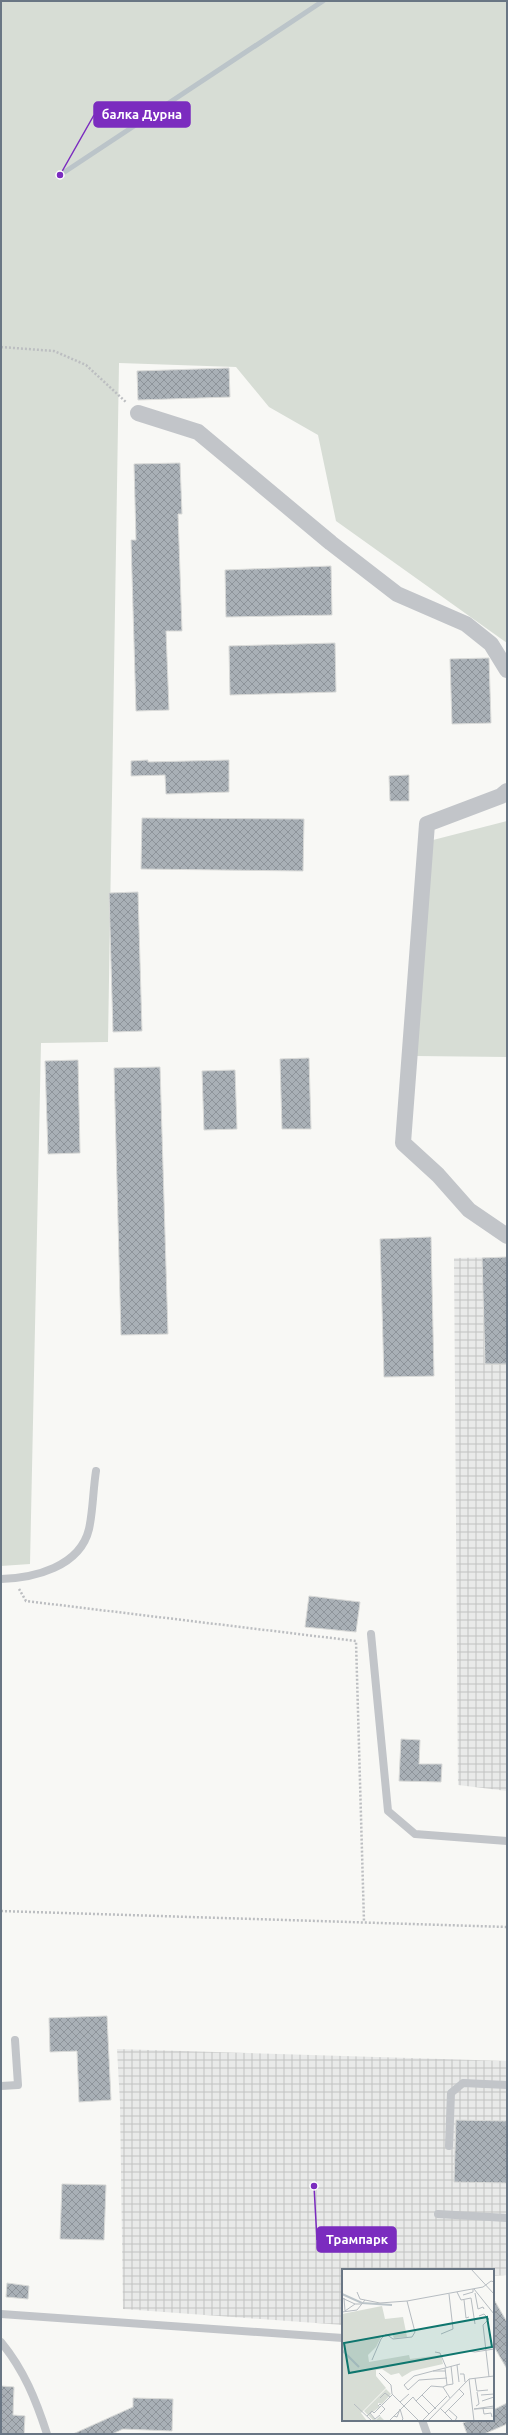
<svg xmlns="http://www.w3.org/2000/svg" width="508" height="2435" font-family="Ubuntu,sans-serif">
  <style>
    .industrial { fill: url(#industrial-grid) }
    .green { fill: #d7ddd5 }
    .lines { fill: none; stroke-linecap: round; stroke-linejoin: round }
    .stream { stroke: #bbc4c9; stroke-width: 5 }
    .building { fill: url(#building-cross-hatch); stroke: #d9dad8 }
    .path { stroke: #bcbec1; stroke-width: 2.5; stroke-dasharray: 2 2; stroke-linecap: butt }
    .lane { stroke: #c2c5c9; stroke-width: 8 }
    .street { stroke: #c2c5c9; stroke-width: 16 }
    .inset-river { fill: none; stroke: #bbc4c9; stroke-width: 2 }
    .inset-road { fill: none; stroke: #b6bcc1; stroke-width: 1 }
    .view { fill: #0f766e; fill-opacity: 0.15; stroke: #0f766e; stroke-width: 2 }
    .inset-edge { fill: none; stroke: #697684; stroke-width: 2 }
    .leader { fill: none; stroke: #7b2cbf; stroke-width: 1.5 }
    .callout-dot { fill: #7b2cbf; stroke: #fff; stroke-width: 1.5 }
    .callout { fill: #7b2cbf; stroke: #7b2cbf; stroke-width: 1.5 }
    .callout-label { font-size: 13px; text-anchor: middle; font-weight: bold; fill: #fff }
  </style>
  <defs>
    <pattern id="industrial-grid" width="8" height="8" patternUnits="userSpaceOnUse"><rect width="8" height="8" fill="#e9eae9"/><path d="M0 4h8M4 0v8" fill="none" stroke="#c1c2c2"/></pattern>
    <pattern id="building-cross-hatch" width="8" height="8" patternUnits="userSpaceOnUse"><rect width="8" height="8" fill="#a9b0b6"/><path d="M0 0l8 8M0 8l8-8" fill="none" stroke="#8e949a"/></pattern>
  </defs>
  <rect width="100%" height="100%" fill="#f8f8f5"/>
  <!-- industrial -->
  <g class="industrial">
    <polygon points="507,1257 507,1791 458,1785 454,1258"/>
    <polygon points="117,2049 507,2061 507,2275 493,2276 493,2270 343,2270 343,2325 123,2309 120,2103"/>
  </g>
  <!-- green -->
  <g class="green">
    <polygon points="1,1 507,1 507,643 336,521 318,435 269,407 236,367 119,363 108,1042 41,1043 30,1564 1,1566"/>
    <polygon points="507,821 507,1057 416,1056 433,840"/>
  </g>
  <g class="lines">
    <!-- stream -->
    <polyline class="stream" points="60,175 323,1"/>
  </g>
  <!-- building -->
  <g class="building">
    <polygon points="229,368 230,397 138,400 137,371"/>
    <polygon points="180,463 182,514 178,514 182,631 166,631 169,710 136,711 131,540 136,540 134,464"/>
    <polygon points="331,566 332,615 226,617 225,570"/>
    <polygon points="335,643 336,692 230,695 229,646"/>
    <polygon points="489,658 491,723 452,724 450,659"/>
    <polygon points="148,760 148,762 229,760 229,792 166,794 165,775 131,776 131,761"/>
    <polygon points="409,775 409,801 390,801 389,776"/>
    <polygon points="142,818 304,819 303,871 141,869"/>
    <polygon points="138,892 142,1031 113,1032 109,893"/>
    <polygon points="309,1058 311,1129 282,1129 280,1059"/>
    <polygon points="78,1060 80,1153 48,1154 45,1061"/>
    <polygon points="160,1067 168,1334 121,1335 114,1068"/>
    <polygon points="235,1070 237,1129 204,1130 202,1071"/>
    <polygon points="431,1237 434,1376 384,1377 380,1239"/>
    <polygon points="507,1257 507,1364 485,1364 482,1258"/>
    <polygon points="309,1596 360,1602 356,1632 305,1627"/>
    <polygon points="401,1739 420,1740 419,1764 442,1764 441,1782 399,1781"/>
    <polygon points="107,2016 111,2100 79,2102 77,2051 50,2052 49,2018"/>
    <polygon points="456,2120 507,2121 507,2183 454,2182"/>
    <polygon points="62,2184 106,2185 104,2240 60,2239"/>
    <polygon points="7,2283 29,2286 28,2299 6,2297"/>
    <polygon points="493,2298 507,2322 507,2369 493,2345"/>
    <polygon points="1,2386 14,2387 13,2415 25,2416 24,2434 1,2434"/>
    <polygon points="133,2398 173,2399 172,2431 123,2429 112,2434 73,2434 133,2407"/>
    <polygon points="507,2403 507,2424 484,2434 467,2434 463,2423 471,2420 493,2420 493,2410"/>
  </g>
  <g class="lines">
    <!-- path -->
    <g class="path">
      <polyline points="1,347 54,351 86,365 127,403"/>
      <polyline points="19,1589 26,1601 356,1641 364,1922"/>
      <polyline points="1,1911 507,1927"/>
    </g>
    <!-- lane -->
    <g class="lane">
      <path d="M1,1579C34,1578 80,1567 89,1529C93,1511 93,1490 96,1471"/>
      <polyline points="371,1634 388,1811 415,1834 507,1841"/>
      <polyline points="1,2086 18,2085 15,2040"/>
      <polyline points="449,2146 451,2093 463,2083 507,2085"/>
      <polyline points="438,2214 507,2218"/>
      <polyline points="1,2314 343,2338"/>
      <path d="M1,2342C24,2370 36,2400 47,2434"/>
      <polyline points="422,2420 427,2434"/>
    </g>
    <!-- street -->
    <g class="street">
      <polyline points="138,413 198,432 331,543 397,594 466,624 491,644 507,670"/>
      <polyline points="507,791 501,796 427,824 403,1143 438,1175 469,1210 507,1236"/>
    </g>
  </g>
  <!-- overview -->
  <g transform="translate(342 2269)">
    <rect width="152" height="152" fill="#f8f8f5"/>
    <path d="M40,37L43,50L61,48L65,68L52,69L50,65L40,66L34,78L26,86L27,93L67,86L68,90L99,86L101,95L70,102L60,108L57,104L49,106L40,100L34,101V107L44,119L19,144L25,152H0V45Z" fill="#d7ddd5"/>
    <path d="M44,120L49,125L40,135L36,134V137H39L28,145L34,151L38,147L43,152H32L22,142Z" fill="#d7ddd5"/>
    <path class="inset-river" d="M0,25L20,34L50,36M0,81L17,98"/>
    <path class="inset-road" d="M129,0L152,25M132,20L152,45M15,23L18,30L38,34L65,32L141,18L149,12L152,13M115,23L119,31L129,29L133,55M133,24L136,40L141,38L142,40M121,26L131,23V20M0,29L13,35H19M2,29L3,42L13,35M122,31L124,49L127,48M0,43L15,41L23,31M137,47L142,45L147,50L141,56L147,108M99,65L111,60L107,25M127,82L133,83L152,80M93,83L98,84L104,98M30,91L39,70L44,65L51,70L70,68L73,63L65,32M115,96L117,113M91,102L103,99M104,102H91L72,107L62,116L66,121L77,111L105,109M37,104L49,116L50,125L77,152M118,105H122L123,113M133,109L135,122L146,121M105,116L111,115L109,97M80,126L94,140M139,126L152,125M38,129L43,124L48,128M108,129L101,118L105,116L103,99L118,95M140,132L152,128M58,133L67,125M12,135L30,152M36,137L38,135L43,140L38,145M134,137L137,135L135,123M152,137L132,140L152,139M98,139L111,152M141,139L142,145L149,144L150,148M106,140L115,148L113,152M28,144L33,150L38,146M103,144L122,125L117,120M87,145L74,132L89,117L101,118M25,147L30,142L32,144L50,126M52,147L55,148L58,140L61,150L59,152M48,151L71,128L74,132M81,151L105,127M86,152L127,110M132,152L127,110L152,107"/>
    <path class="view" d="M145,48L150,78L7,104L2,74Z"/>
    <rect width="152" height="152" class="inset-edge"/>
  </g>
  <!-- callouts -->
  <path class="leader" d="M60 175L94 115M314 2186L317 2240"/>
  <g class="callout-dot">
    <circle cx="60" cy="175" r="4"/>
    <circle cx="314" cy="2186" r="4"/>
  </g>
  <g class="callout">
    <rect x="94" y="102" width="96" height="25" rx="4"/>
    <rect x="317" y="2227" width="79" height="25" rx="4"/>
  </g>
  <g class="callout-label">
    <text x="142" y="119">балка Дурна</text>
    <text x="357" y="2244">Трампарк</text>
  </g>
  <!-- border -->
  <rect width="508" height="2435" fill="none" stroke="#697684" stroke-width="4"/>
</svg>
